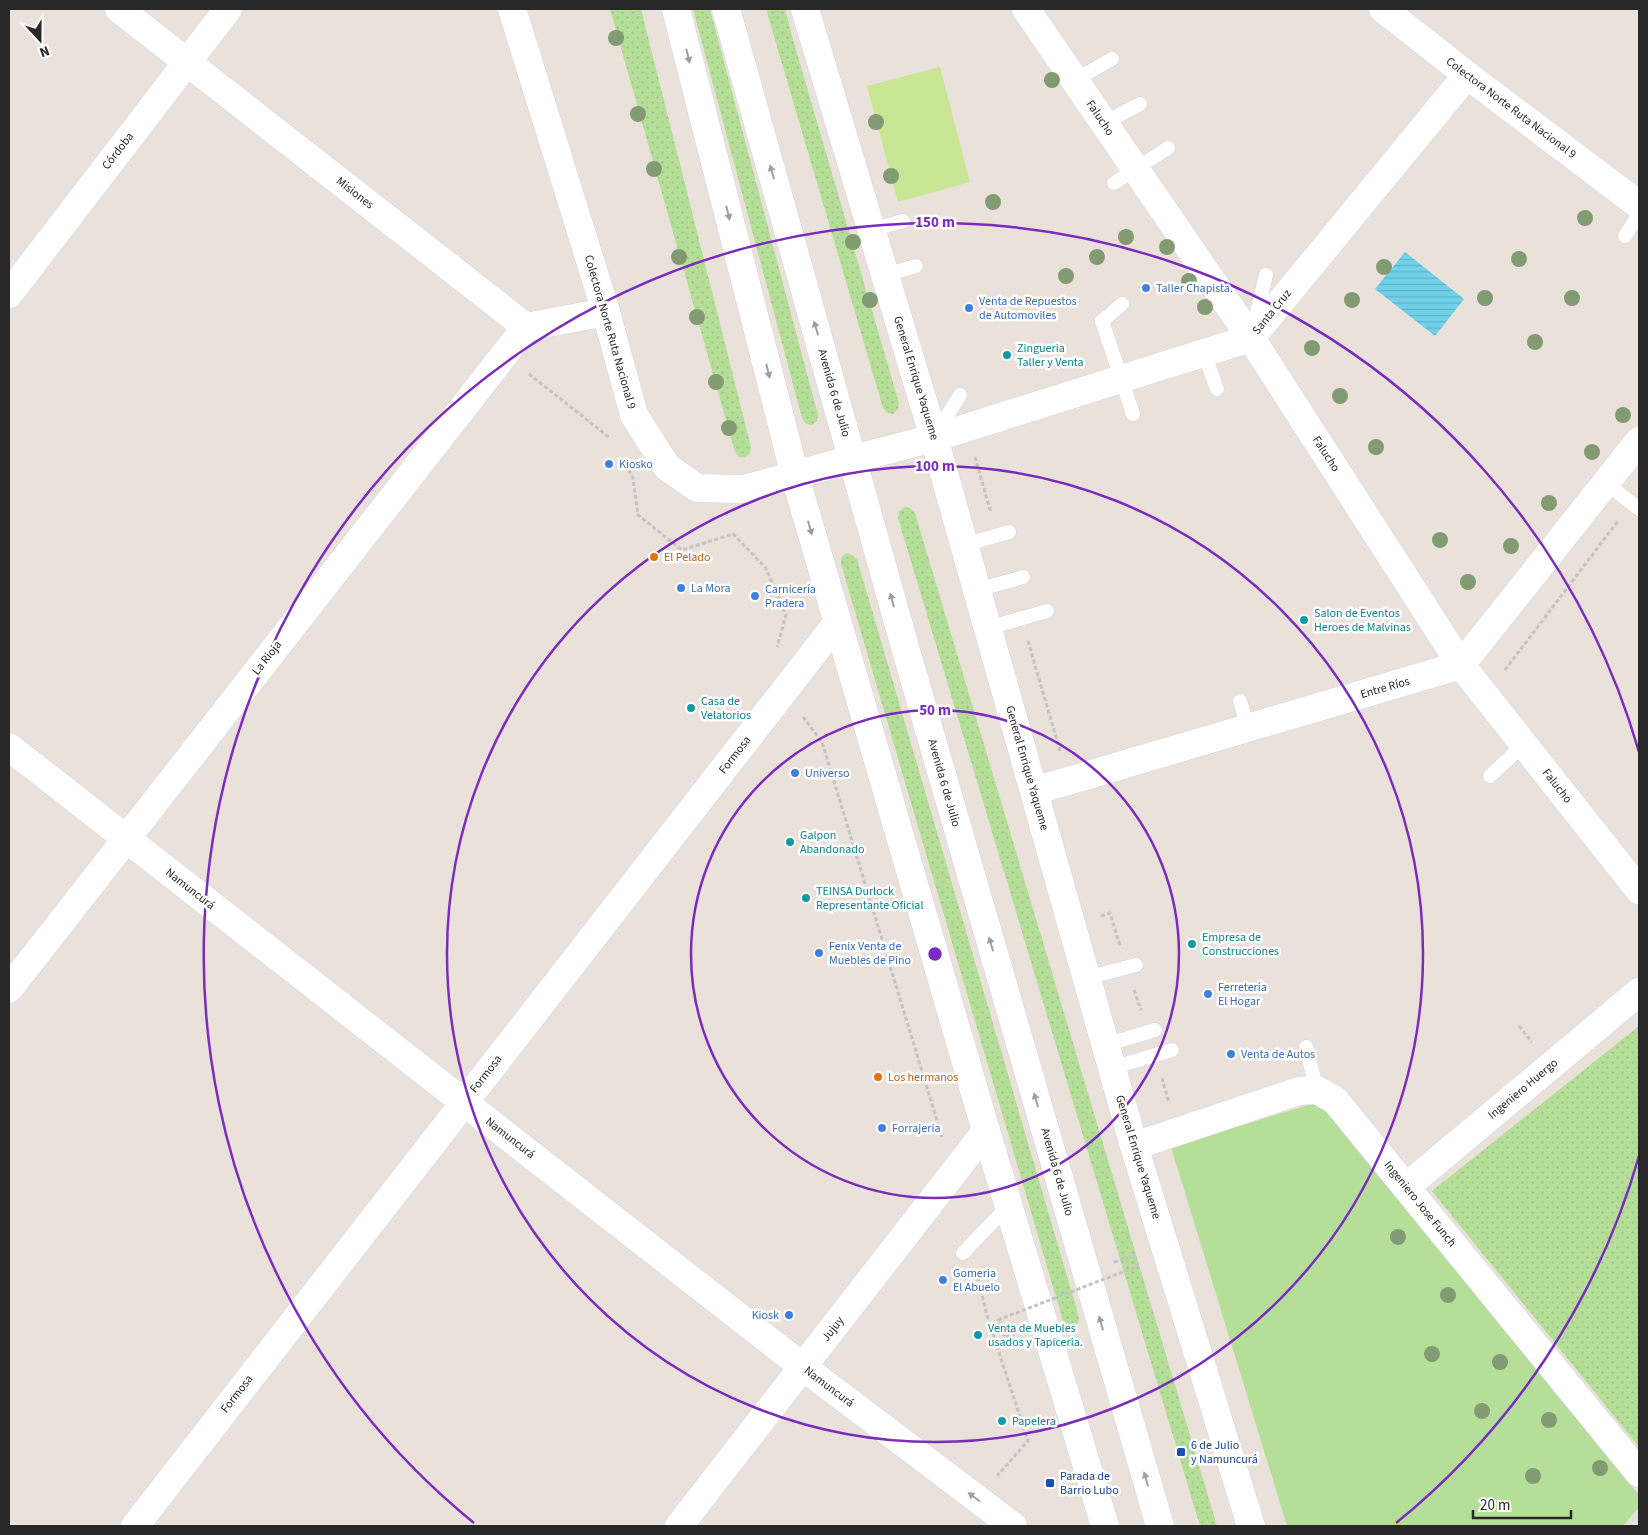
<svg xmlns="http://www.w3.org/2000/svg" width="1648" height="1535" font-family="'Source Sans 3',sans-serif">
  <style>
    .grass { fill: url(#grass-dots) }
    .park { fill: #b5df98 }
    .pitch { fill: #c9e694 }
    .water { fill: url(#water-rules) }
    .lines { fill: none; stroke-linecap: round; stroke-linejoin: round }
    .service-casing { stroke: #cfd4e0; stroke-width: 15 }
    .minor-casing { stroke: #cfd4e0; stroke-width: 29 }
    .tertiary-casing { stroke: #cfd4e0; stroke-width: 29 }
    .secondary-casing { stroke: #cfd4e0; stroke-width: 29 }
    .path { stroke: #c3c3c3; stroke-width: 3; stroke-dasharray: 4 2.5; stroke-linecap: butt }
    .service { stroke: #fff; stroke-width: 14 }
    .minor { stroke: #fff; stroke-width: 28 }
    .tertiary { stroke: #fff; stroke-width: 28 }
    .secondary { stroke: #fff; stroke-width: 28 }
    .path-bridge { stroke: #c3c3c3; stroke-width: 3; stroke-dasharray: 4 2.5; stroke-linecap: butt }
    .tree { fill: #839b72 }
    .oneway { fill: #9e9e9e }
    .ring { fill: none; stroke: #7b2cbf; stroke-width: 2.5 }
    .shop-dot { fill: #3f7fe0; stroke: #fff; stroke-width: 2 }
    .culture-dot { fill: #0f9aa8; stroke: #fff; stroke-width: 2 }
    .food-dot { fill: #e8710a; stroke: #fff; stroke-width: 2 }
    .transit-dot { fill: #1a4fb4; stroke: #fff; stroke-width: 2 }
    .labels { text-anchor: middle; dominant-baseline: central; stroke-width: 5; stroke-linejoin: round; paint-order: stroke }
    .street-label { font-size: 12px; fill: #282828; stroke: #fff }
    .shop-label { font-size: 12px; fill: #366cbe; stroke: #fff; text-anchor: start }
    .culture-label { font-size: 12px; fill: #0d838f; stroke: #fff; text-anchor: start }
    .food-label { font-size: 12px; fill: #c56008; stroke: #fff; text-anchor: start }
    .transit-label { font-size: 12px; fill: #164399; stroke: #fff; text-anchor: start }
    .centre { fill: #7b2cbf; stroke: #fff; stroke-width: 2.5 }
    .ring-label { font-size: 15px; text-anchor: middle; font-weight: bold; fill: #7b2cbf; stroke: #fff; stroke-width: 5; stroke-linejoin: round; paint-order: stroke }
  </style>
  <defs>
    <pattern id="grass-dots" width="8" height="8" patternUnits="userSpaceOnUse" patternTransform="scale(1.25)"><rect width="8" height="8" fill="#b5df98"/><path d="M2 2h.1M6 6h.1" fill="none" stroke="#9cbf83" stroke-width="1.8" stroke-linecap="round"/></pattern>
    <pattern id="water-rules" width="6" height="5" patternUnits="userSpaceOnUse" patternTransform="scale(1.25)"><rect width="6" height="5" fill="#70d1e9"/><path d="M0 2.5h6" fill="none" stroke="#61b3c8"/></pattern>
  </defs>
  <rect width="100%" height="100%" fill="#eae2da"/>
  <!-- grass -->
  <g class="grass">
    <polygon points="610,9 641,9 751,447 750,453 745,458 739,457 735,452"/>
    <polygon points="693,9 710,9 818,415 817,421 812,425 806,424 802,418"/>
    <polygon points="766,9 785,9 794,43 899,403 898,409 893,414 887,413 883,408"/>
    <polygon points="904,507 910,508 915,513 1217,1526 1200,1526 898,518 899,512"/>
    <polygon points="846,553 852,555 857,559 1079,1317 1078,1323 1074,1327 1067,1326 1063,1321 841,564 841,558"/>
    <polygon points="1639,1026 1639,1447 1432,1191"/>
  </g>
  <!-- park -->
  <polygon class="park" points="1318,1102 1639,1495 1639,1507 1623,1526 1287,1526 1171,1147"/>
  <!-- pitch -->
  <polygon class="pitch" points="940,67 970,182 898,202 867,86"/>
  <!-- water -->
  <polygon class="water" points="1405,252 1464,299 1435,336 1375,289"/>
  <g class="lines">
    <defs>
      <g id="service">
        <polyline points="1075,80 1112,59"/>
        <polyline points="1104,123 1140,104"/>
        <polyline points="1114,183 1168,148"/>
        <polyline points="871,230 903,221"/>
        <polyline points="1625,236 1639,214"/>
        <polyline points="885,275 916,266"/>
        <polyline points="1122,304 1102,321 1133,414"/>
        <polyline points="1254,325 1266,275"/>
        <polyline points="1204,353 1217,389"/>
        <polyline points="935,435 960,395"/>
        <polyline points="1606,483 1639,509"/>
        <polyline points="964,545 1009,532"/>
        <polyline points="977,590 1023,577"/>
        <polyline points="988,628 1047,611"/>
        <polyline points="1240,701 1248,728"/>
        <polyline points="1490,776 1524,744"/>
        <polyline points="1086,978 1136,965"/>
        <polyline points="1105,1045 1155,1030"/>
        <polyline points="1306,1047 1317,1090"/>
        <polyline points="1112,1068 1172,1050"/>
        <polyline points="963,1253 1009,1205"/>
      </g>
      <g id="minor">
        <polyline points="119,9 526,327 606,312"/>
        <polyline points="805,9 934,438 1134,1146 1251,1526"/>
        <polyline points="1026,9 1251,338 1461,665 1639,890"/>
        <polyline points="9,294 228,9"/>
        <polyline points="853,459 934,438 1251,338 1467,75"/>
        <polyline points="9,747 803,1367 1013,1526"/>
        <polyline points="1034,791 1461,665 1639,441"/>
        <polyline points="9,989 526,327"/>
        <polyline points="1134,1146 1299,1091 1317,1090 1335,1100 1639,1473"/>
        <polyline points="1406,1187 1639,992"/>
        <polyline points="135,1526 837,623"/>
        <polyline points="679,1526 986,1131"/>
      </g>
      <g id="tertiary">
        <polyline points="512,9 606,312 634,415 667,467 697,488 744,489 853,459"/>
        <polyline points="1383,9 1467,75 1639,205"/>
      </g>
      <g id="secondary">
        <polyline points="676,9 795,476 986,1131 1105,1526"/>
        <polyline points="726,9 905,647 1160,1526"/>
      </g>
    </defs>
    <!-- service casing -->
    <use href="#service" class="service-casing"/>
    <!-- minor casing -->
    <use href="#minor" class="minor-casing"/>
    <!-- tertiary casing -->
    <use href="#tertiary" class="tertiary-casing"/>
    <!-- secondary casing -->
    <use href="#secondary" class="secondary-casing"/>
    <!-- path -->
    <g class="path">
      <polyline points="529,374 610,438"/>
      <polyline points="975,457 991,513"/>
      <polyline points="626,464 633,479 638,515 682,550 733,534 765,567 786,615 777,647"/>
      <polyline points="1028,641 1060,751"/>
      <polyline points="1505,670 1618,521"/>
      <polyline points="803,717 822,742 942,1137"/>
      <polyline points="1101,916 1110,913 1120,946"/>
      <polyline points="1134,990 1141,1010"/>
      <polyline points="1519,1026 1532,1042"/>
      <polyline points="1162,1078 1169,1103"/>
      <polyline points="1114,1262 1134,1255 1135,1257"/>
      <polyline points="976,1271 988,1319 1028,1441 997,1476"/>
      <polyline points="1001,1326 1005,1337 1015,1334"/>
    </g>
    <!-- service -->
    <use href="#service" class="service"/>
    <!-- minor -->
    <use href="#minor" class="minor"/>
    <!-- tertiary -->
    <use href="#tertiary" class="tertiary"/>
    <!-- secondary -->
    <use href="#secondary" class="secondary"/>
    <!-- path-bridge -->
    <polyline class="path-bridge" points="1001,1326 998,1320 1138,1266 1136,1260"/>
  </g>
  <!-- trees -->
  <g class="tree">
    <circle cx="616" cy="38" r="8"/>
    <circle cx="1052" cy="80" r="8"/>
    <circle cx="638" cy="114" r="8"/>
    <circle cx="876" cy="122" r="8"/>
    <circle cx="654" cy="169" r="8"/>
    <circle cx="891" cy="176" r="8"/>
    <circle cx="993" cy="202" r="8"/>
    <circle cx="1585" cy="218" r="8"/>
    <circle cx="1126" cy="237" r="8"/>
    <circle cx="853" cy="242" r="8"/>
    <circle cx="1167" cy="247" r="8"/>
    <circle cx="679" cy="257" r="8"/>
    <circle cx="1097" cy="257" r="8"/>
    <circle cx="1519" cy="259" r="8"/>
    <circle cx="1384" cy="267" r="8"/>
    <circle cx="1066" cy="276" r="8"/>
    <circle cx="1189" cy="281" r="8"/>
    <circle cx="1485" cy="298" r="8"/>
    <circle cx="1572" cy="298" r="8"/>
    <circle cx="870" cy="300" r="8"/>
    <circle cx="1352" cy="300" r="8"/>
    <circle cx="1205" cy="307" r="8"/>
    <circle cx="697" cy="317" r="8"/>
    <circle cx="1535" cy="342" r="8"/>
    <circle cx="1312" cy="348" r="8"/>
    <circle cx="716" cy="382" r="8"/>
    <circle cx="1340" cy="396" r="8"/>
    <circle cx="1623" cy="415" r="8"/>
    <circle cx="729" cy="428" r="8"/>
    <circle cx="1376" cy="447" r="8"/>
    <circle cx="1592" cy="452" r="8"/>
    <circle cx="1549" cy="503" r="8"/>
    <circle cx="1440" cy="540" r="8"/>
    <circle cx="1511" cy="546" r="8"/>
    <circle cx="1468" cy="582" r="8"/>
    <circle cx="1398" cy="1237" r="8"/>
    <circle cx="1448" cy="1295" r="8"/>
    <circle cx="1432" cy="1354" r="8"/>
    <circle cx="1500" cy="1362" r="8"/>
    <circle cx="1482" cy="1411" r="8"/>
    <circle cx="1549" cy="1420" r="8"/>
    <circle cx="1600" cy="1468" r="8"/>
    <circle cx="1533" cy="1476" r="8"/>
  </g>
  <!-- one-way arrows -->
  <defs><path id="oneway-solid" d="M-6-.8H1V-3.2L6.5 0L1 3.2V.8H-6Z" transform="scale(1.25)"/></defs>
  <g class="oneway">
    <use href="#oneway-solid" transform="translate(688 56) rotate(76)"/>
    <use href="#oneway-solid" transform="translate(772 172) rotate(-106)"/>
    <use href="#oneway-solid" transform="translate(728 213) rotate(76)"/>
    <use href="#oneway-solid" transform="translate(816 328) rotate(-106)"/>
    <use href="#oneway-solid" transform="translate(768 371) rotate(76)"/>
    <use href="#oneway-solid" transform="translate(810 528) rotate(74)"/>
    <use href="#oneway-solid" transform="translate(892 600) rotate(-105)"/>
    <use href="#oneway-solid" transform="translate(991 944) rotate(-106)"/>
    <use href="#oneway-solid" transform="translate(1036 1100) rotate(-106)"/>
    <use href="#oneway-solid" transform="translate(1101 1323) rotate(-106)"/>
    <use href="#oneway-solid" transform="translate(1146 1479) rotate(-106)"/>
    <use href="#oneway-solid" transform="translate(974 1497) rotate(-143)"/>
  </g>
  <!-- distance rings -->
  <g class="ring">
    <circle cx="935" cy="954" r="244"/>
    <circle cx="935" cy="954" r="488"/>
    <path d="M1639 1156A732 732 0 0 1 1396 1523M474 1523A732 732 0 1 1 1639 752"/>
  </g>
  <!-- markers -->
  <g class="shop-dot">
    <circle cx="1146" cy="288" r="5"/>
    <circle cx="969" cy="308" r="5"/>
    <circle cx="609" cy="464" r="5"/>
    <circle cx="681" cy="588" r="5"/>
    <circle cx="755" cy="596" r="5"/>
    <circle cx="795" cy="773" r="5"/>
    <circle cx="819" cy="953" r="5"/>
    <circle cx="1208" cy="994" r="5"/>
    <circle cx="1231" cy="1054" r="5"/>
    <circle cx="882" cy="1128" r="5"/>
    <circle cx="943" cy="1280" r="5"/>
    <circle cx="789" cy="1315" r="5"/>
  </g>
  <g class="culture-dot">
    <circle cx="1007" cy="355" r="5"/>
    <circle cx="1304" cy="620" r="5"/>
    <circle cx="691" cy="708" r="5"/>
    <circle cx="790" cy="842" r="5"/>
    <circle cx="806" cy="898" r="5"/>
    <circle cx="1192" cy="944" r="5"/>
    <circle cx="978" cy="1335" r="5"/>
    <circle cx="1002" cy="1421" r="5"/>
  </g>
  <g class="food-dot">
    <circle cx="654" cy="557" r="5"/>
    <circle cx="878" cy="1077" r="5"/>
  </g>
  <g class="transit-dot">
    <rect x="1176" y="1447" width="10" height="10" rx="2.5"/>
    <rect x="1045" y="1478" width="10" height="10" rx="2.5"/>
  </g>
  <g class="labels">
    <!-- street labels -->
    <g class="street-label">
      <text transform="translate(1511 108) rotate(37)">Colectora Norte Ruta Nacional 9</text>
      <text transform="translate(1100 118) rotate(56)">Falucho</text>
      <text transform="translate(118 151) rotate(-52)">Córdoba</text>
      <text transform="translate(355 193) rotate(38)">Misiones</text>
      <text transform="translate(1272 312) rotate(-51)">Santa Cruz</text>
      <text transform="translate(610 332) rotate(74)">Colectora Norte Ruta Nacional 9</text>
      <text transform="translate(916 378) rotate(73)">General Enrique Yaqueme</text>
      <text transform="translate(834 393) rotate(74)">Avenida 6 de Julio</text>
      <text transform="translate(1326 454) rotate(57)">Falucho</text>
      <text transform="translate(267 658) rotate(-52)">La Rioja</text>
      <text transform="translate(1385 688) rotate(-16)">Entre Ríos</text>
      <text transform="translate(735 755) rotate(-52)">Formosa</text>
      <text transform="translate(1027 768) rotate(74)">General Enrique Yaqueme</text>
      <text transform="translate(944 783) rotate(74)">Avenida 6 de Julio</text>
      <text transform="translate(1557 786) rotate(52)">Falucho</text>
      <text transform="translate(190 889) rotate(38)">Namuncurá</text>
      <text transform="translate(486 1074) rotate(-52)">Formosa</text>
      <text transform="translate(1523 1089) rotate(-40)">Ingeniero Huergo</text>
      <text transform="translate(510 1138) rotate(38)">Namuncurá</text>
      <text transform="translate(1138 1157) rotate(73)">General Enrique Yaqueme</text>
      <text transform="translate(1057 1172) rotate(74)">Avenida 6 de Julio</text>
      <text transform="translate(1420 1204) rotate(51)">Ingeniero Jose Funch</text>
      <text transform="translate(833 1329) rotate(-52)">Jujuy</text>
      <text transform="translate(829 1387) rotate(37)">Namuncurá</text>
      <text transform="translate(237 1394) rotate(-52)">Formosa</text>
    </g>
    <!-- shop labels -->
    <g class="shop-label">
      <text x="1156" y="288">Taller Chapista.</text>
      <text x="979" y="301">Venta de Repuestos<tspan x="979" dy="14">de Automoviles</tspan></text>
      <text x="619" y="464">Kiosko</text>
      <text x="691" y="588">La Mora</text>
      <text x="765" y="589">Carnicería<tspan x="765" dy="14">Pradera</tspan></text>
      <text x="805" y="773">Universo</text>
      <text x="829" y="946">Fenix Venta de<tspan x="829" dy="14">Muebles de Pino</tspan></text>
      <text x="1218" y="987">Ferretería<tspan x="1218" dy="14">El Hogar</tspan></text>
      <text x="1241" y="1054">Venta de Autos</text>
      <text x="892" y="1128">Forrajeria</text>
      <text x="953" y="1273">Gomeria<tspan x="953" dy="14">El Abuelo</tspan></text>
      <text x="779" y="1315" text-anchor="end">Kiosk</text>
    </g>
    <!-- culture labels -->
    <g class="culture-label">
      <text x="1017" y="348">Zingueria<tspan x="1017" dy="14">Taller y Venta</tspan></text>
      <text x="1314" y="613">Salon de Eventos<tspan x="1314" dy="14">Heroes de Malvinas</tspan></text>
      <text x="701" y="701">Casa de<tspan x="701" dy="14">Velatorios</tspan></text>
      <text x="800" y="835">Galpon<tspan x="800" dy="14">Abandonado</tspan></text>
      <text x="816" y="891">TEINSA Durlock<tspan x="816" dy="14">Representante Oficial</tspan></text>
      <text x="1202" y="937">Empresa de<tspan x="1202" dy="14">Construcciones</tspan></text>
      <text x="988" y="1328">Venta de Muebles<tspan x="988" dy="14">usados y Tapiceria.</tspan></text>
      <text x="1012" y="1421">Papelera</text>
    </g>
    <!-- food labels -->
    <g class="food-label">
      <text x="664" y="557">El Pelado</text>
      <text x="888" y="1077">Los hermanos</text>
    </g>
    <!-- transit labels -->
    <g class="transit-label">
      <text x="1191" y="1445">6 de Julio<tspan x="1191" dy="14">y Namuncurá</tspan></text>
      <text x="1060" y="1476">Parada de<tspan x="1060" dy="14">Barrio Lubo</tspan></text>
    </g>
  </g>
  <circle cx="935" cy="954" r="8" class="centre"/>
  <g class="ring-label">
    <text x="935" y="227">150 m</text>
    <text x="935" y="471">100 m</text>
    <text x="935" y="715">50 m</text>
  </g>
  <!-- border -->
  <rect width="1648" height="1535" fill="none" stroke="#282828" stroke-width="20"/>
  <!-- north arrow -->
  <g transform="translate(40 40) rotate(159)" stroke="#ffffff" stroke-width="4" paint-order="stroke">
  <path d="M0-4L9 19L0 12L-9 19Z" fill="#282828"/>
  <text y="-8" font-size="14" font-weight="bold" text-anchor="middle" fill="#282828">N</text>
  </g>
  <!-- scale -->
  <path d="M1473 1510v8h98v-8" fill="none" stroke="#282828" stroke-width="2.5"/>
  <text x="1480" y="1510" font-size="15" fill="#282828" stroke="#ffffff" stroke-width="4" paint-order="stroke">20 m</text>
</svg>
